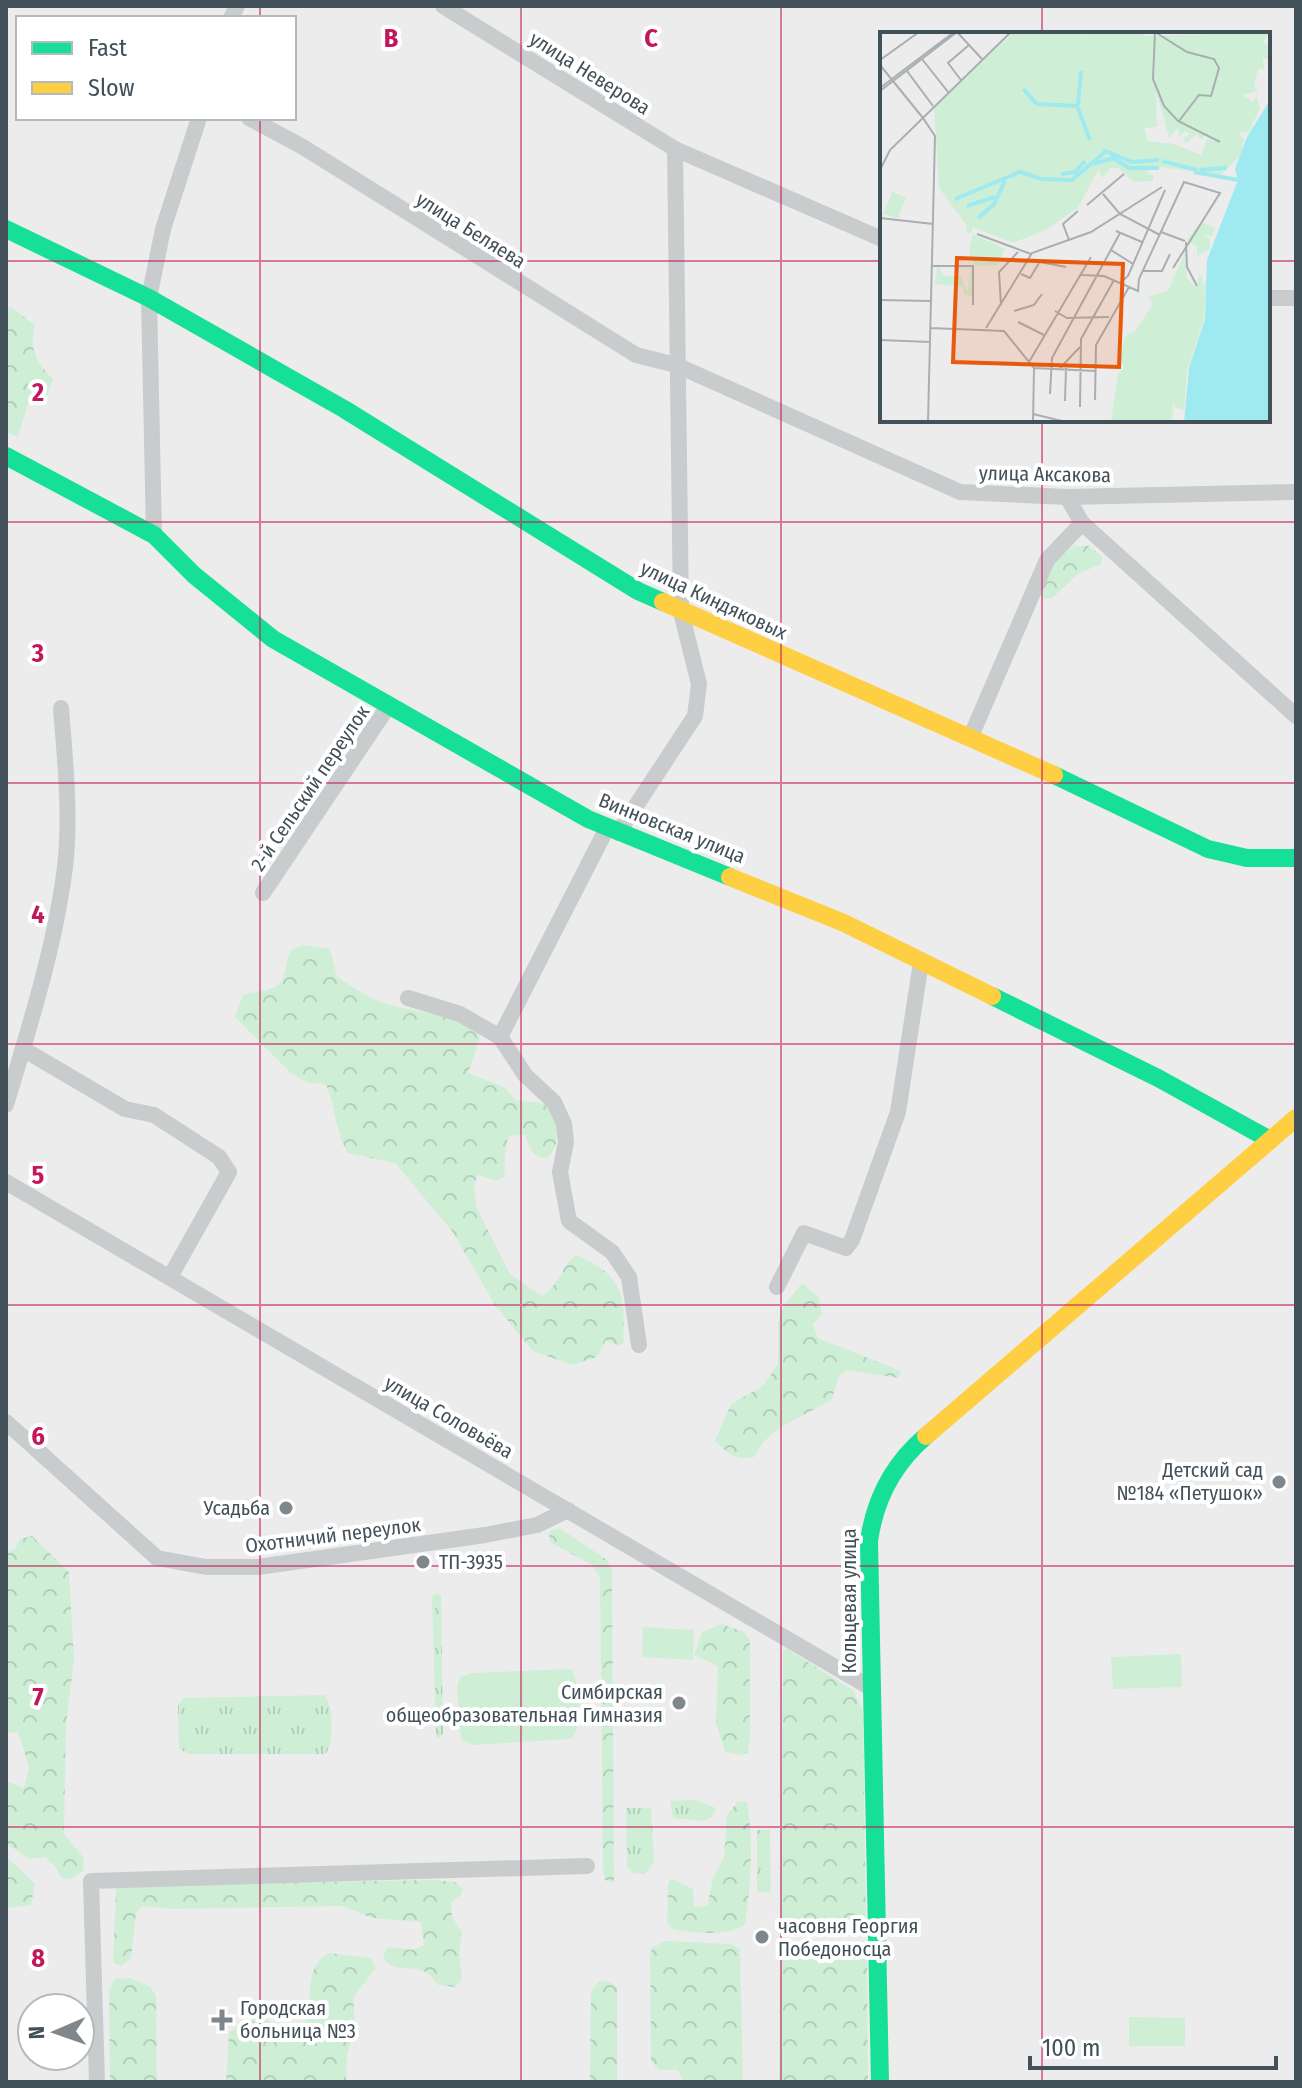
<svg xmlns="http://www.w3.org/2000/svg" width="1302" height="2088" font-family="'Fira Sans Condensed',sans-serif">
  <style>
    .grass { fill: url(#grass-tufts) }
    .forest { fill: url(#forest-crowns) }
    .green { fill: #ceefd6 }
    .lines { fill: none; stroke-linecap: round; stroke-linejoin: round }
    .street { stroke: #c8cccd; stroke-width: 16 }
    .fast { stroke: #16e098; stroke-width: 18 }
    .slow { stroke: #ffcf43; stroke-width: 18 }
    .grid { fill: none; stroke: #c2185b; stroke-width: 2; stroke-opacity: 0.55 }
    .poi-dot { fill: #7e878c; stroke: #fff; stroke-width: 3 }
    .labels { text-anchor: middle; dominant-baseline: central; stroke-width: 8; stroke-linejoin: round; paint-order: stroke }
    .street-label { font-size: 20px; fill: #425159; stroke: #fff }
    .poi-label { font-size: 20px; fill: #425159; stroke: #fff; text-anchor: end }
    .inset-river { fill: none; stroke: #9fe9f0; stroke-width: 4 }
    .inset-road { fill: none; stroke: #a9aeb1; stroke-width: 2 }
    .view { fill: #e8590c; fill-opacity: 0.15; stroke: #e8590c; stroke-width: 4 }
    .inset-edge { fill: none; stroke: #425159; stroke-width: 4 }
    .grid-label { font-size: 26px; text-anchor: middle; font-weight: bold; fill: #c2185b; stroke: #fff; stroke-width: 8; stroke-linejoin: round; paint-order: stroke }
  </style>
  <defs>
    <pattern id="grass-tufts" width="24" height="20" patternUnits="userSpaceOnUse" patternTransform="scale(2)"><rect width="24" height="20" fill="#ceefd6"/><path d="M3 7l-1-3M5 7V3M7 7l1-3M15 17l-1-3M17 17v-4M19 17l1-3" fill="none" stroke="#b2cfba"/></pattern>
    <pattern id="forest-crowns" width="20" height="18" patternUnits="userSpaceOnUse" patternTransform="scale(2)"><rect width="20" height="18" fill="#ceefd6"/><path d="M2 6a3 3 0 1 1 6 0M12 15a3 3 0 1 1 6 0" fill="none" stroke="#b2cfba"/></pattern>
  </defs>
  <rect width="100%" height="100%" fill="#edecec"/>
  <!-- grass -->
  <g class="grass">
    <polygon points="437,1593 441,1596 443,1735 439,1739 436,1736 432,1596"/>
    <path d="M325,1695C333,1706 335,1744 325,1754H189L179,1749L178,1705L183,1698Z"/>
    <polygon points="695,1800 716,1808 712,1817 704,1821 673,1818 670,1801"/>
    <polygon points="626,1808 651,1808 654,1861 645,1874 633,1873 627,1867"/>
    <polygon points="757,1830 770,1830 771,1892 757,1892"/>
  </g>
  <!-- forest -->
  <g class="forest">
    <path d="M11,307L35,325C29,350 36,361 53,379L47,396L28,403L18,437L6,432V308Z"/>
    <polygon points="1073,546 1088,546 1102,556 1101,564 1078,574 1052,598 1044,599 1038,594 1049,566"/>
    <path d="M303,945L330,949L337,977C351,986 366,996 381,1002C409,1013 465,1013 480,1037L468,1073L506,1088L515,1100L550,1104C556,1125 564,1141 547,1158C531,1158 530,1148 525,1135L509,1136C503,1151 506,1161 504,1177L497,1181L478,1175L474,1184L476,1206L510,1274L542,1296C558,1287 561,1266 576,1255C623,1275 626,1294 623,1344L618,1346L606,1340L597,1357L572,1365L533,1351L495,1305L452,1231L395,1163L348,1153C335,1132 336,1108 326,1085L306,1082L291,1073L235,1017L243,995C253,992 276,991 281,982C286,975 286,960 291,950Z"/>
    <path d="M802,1283L819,1298L822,1314L813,1324L818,1338L901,1371L898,1378L848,1370L839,1376L832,1399C803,1418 770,1425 754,1457C736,1461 727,1453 715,1441L731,1404L763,1386L778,1363V1323L783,1307Z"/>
    <polygon points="553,1529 561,1529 607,1560 612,1569 614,1883 605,1880 603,1869 600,1577 592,1565 550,1542 549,1533"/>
    <polygon points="32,1536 69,1572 74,1660 66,1724 64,1834 84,1858 83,1871 71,1879 61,1878 56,1867 45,1857 29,1859 6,1843 6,1781 24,1788 29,1767 18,1732 6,1733 6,1553 15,1549 20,1539"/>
    <polygon points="721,1624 744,1632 750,1641 750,1740 748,1752 742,1755 725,1752 716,1723 718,1666 694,1655 702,1632"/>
    <polygon points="787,1649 853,1690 863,1711 866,1933 780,1934 783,1651"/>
    <path d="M738,1801L747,1802C754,1841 751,1886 745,1924C730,1937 690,1933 672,1929L667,1922L668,1883L672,1879L693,1889L694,1906L707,1907L713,1878L724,1857L727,1815Z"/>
    <polygon points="6,1856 35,1884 31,1905 6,1908"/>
    <path d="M434,1880L455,1882L463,1889L462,1894L451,1902L452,1917L462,1932L459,1953L462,1979L455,1987L438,1985C420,1956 399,1979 383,1958L387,1947L414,1950L424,1945L421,1922L372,1918L343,1906L173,1909L142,1906L136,1913L131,1958L121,1966L113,1963L116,1890L122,1885Z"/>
    <polygon points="666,1941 731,1944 740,1949 743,2082 683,2082 678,2070 659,2070 651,2061 650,1954 653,1947"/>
    <polygon points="867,1947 868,2082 779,2082 780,1948"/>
    <path d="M329,1953L371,1958L376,1968L353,1998L355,2028L347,2054L346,2082H226L229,2032C258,2014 258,2012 285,2032L301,2030C319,2007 298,1970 329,1953Z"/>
    <polygon points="130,1978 150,1986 156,1996 157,2082 110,2082 109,1990 115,1979"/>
    <polygon points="599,1981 611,1982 617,1988 617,2082 590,2082 591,1991"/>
  </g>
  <!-- green -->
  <g class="green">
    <polygon points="643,1627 694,1630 693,1660 642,1657"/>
    <polygon points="1181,1654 1182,1687 1113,1689 1111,1657"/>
    <path d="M571,1669C581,1683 584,1729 570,1739L473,1745L461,1739L457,1686L460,1677L471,1673Z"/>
    <polygon points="1129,2017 1185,2018 1185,2046 1129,2046"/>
  </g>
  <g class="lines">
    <!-- street -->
    <g class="street">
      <polyline points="443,6 675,149 882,239"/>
      <polyline points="231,18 237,6"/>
      <polyline points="249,118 303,147 636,355 676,365 960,492 1067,497 1296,492"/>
      <polyline points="1268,298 1296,298"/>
      <polyline points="1067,497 1082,523 1296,716"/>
      <polyline points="154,535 149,298 163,229 199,118"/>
      <polyline points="971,736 1047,560 1082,523"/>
      <polyline points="618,833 695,716 699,684 681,612 675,149"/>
      <polyline points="263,893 389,705"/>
      <polyline points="408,998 460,1014 500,1037 525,1075 554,1102 564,1124 566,1142 560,1172 569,1221 612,1252 629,1277 639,1345"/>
      <polyline points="500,1037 607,828"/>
      <polyline points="23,1049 125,1109 154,1115 219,1157 229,1172 170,1277"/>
      <path d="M6,1105C29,1028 55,947 65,867C71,814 65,761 61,708"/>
      <polyline points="6,1182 871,1688"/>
      <polyline points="777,1287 804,1233 846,1248 852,1240 898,1112 921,962"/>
      <polyline points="6,1422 157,1558 206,1567 258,1567 485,1535 537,1525 568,1510"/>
      <polyline points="97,2082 91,1881 587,1866"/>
    </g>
    <!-- fast -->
    <g class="fast">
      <polyline points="6,229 149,298 344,409 638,591 663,602"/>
      <polyline points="6,456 154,535 194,575 273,639 588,819 730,877"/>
      <polyline points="1054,775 1208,849 1247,858 1296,858"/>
      <polyline points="992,996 1158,1078 1270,1140"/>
      <path d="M880,2082L869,1541C875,1498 893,1464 926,1436"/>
    </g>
    <!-- slow -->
    <g class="slow">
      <polyline points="663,602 1054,775"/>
      <polyline points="730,877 844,923 992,996"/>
      <polyline points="926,1436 1296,1118"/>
    </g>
  </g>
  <!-- grid -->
  <path class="grid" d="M260,6V18M521,6V2082M781,6V2082M1042,6V34M260,118V2082M6,261H882M1268,261H1296M1042,420V2082M6,522H1296M6,783H1296M6,1044H1296M6,1305H1296M6,1566H1296M6,1827H1296"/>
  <!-- markers -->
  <g class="poi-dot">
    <circle cx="1279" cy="1482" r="8"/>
    <circle cx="286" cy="1508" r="8"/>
    <circle cx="423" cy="1562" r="8"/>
    <circle cx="679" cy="1703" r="8"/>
    <circle cx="762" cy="1937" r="8"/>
    <path d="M218 2008h8v8h8v8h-8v8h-8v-8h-8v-8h8z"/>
  </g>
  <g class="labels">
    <!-- street labels -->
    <g class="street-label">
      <text transform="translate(590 73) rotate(32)">улица Неверова</text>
      <text transform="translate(471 230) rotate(32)">улица Беляева</text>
      <text transform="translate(1045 474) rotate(1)">улица Аксакова</text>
      <text transform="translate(714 600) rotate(25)">улица Киндяковых</text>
      <text transform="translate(310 788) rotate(-56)">2-й Сельский переулок</text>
      <text transform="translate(672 828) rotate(22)">Винновская улица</text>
      <text transform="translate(449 1417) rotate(30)">улица Соловьёва</text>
      <text transform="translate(333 1535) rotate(-7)">Охотничий переулок</text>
      <text transform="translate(849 1601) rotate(-90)">Кольцевая улица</text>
    </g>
    <!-- poi labels -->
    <g class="poi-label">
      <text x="1263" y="1470">Детский сад<tspan x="1263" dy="23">№184 «Петушок»</tspan></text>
      <text x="270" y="1508">Усадьба</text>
      <text x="439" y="1562" text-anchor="start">ТП-3935</text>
      <text x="663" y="1692">Симбирская<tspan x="663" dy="23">общеобразовательная Гимназия</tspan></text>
      <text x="778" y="1926" text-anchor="start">часовня Георгия<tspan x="778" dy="23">Победоносца</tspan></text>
      <text x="240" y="2008" text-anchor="start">Городская<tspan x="240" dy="23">больница №3</tspan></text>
    </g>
  </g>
  <!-- overview -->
  <g transform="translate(880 32)">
    <rect width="390" height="390" fill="#edecec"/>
    <path d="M174,0H204L206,12L181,24Z" fill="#ceefd6"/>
    <path d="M134,0H174L183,24L191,14L206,12L204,0H266L265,4L390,0L383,10L389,15L385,17H390V28L383,26L384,37H378L374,54L378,59L362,63L373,70L376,64L380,76L369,100L359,101L364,108L360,124L341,143L280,135L265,140L274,144L273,149L254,150L238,136H230L223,146L218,138L198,176L164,199L133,211L92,195L93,202L125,217L118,233L95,234L89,219L93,202L86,200L87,194L59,156L54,75ZM276,58L289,106L298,96L299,105L305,99L311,102L304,105L305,112L317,102L320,108L326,104L348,113L327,107L321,123L294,112L268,109L264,96L277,95ZM321,190L335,196L332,204H324L330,207V217L317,224V215L307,208ZM305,220L307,246L316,255L319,243L323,245L321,255L326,248L324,287L307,339L304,378L295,376L294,368L292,390H231L238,342L244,335L239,328L245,304L255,299L273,272L268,264L288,259ZM57,234L65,244H81L87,260L91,238L72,235L93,236L92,264L84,263L83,255L55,252Z" fill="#ceefd6" fill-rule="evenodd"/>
    <path d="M12,160L26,165L18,186L3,182Z" fill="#ceefd6"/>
    <path d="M390,68V390H304L309,336L325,287L327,228L358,148L355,137L367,105Z" fill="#9fe9f0"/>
    <path class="inset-river" d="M143,57L157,72L197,74L210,108M198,73L201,39M223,118L252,130L279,128M282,129L317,138M214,132L233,126L249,136H279M319,138L347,136M138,139L161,147L192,148L225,120M314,140L358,148M181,142L195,140L205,129M75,167L140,140M87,174L115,165M98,186L114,172L125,149"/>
    <path class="inset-road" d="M77,0L102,27M275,0L307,20L334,27L339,36L331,64L319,63L299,89M275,0L273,47L284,74L298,89L340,110M42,27L68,60M0,28L39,0M0,33L43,86M27,39L53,74M81,48L68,31L89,13M0,56L74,0M0,59L77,0M43,86L55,104L48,390M0,138L10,118L131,0M223,162L240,182L280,203M207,173L244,142M0,186L53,192M236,199L262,210M281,200L305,209M97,202L151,222M189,208L183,192L198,179M306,210L307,235L317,254M231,218L253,232M150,228L186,235M52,234H93V273M263,239H282L290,222M141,242L150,246L159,231M201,243L224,244L258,259L259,247M259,247L304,150L340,161L293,236M241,250L248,244L285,158M0,268L51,269M121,273L119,240L138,220M134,279L154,273L162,262M175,279L187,286L229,285M138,290L164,303M50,296L124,299L154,336L153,390M106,296L152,221L211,200L282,155M0,308L50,310M149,330L211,225M154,336L215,339M180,336L200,315M170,362L172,326L240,201M215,368L216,313L249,255M185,369L186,336M200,375L201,307L234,248M153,382L186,390"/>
    <path class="view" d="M77,226L243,232L239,335L73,330Z"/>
    <rect width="390" height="390" class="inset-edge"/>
  </g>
  <g class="grid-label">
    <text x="391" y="47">B</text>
    <text x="651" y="47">C</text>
    <text x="38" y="401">2</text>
    <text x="38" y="662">3</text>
    <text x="38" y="923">4</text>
    <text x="38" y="1184">5</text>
    <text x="38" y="1445">6</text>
    <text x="38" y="1706">7</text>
    <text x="38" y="1967">8</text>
  </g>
  <!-- border -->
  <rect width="1302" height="2088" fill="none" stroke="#425159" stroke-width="16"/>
  <!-- legend -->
  <rect x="16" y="16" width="280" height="104" fill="#ffffff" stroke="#b3b9bd" stroke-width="2"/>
  <rect x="32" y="42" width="40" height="12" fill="#16e098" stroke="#b3b9bd" stroke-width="2"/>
  <text x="88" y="56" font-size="24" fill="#425159">Fast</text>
  <rect x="32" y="82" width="40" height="12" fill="#ffcf43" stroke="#b3b9bd" stroke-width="2"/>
  <text x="88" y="96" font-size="24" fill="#425159">Slow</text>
  <!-- north arrow -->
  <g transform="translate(56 2032) rotate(268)"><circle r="38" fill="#ffffff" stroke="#b3b9bd" stroke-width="2"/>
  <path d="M0-6L14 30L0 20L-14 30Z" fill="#7e878c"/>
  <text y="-12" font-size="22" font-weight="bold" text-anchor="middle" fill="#425159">N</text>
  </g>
  <!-- scale -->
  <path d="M1030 2056v12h246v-12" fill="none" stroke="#425159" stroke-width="4"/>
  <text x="1042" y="2056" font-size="24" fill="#425159" stroke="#ffffff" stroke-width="6" paint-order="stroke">100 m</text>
</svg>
